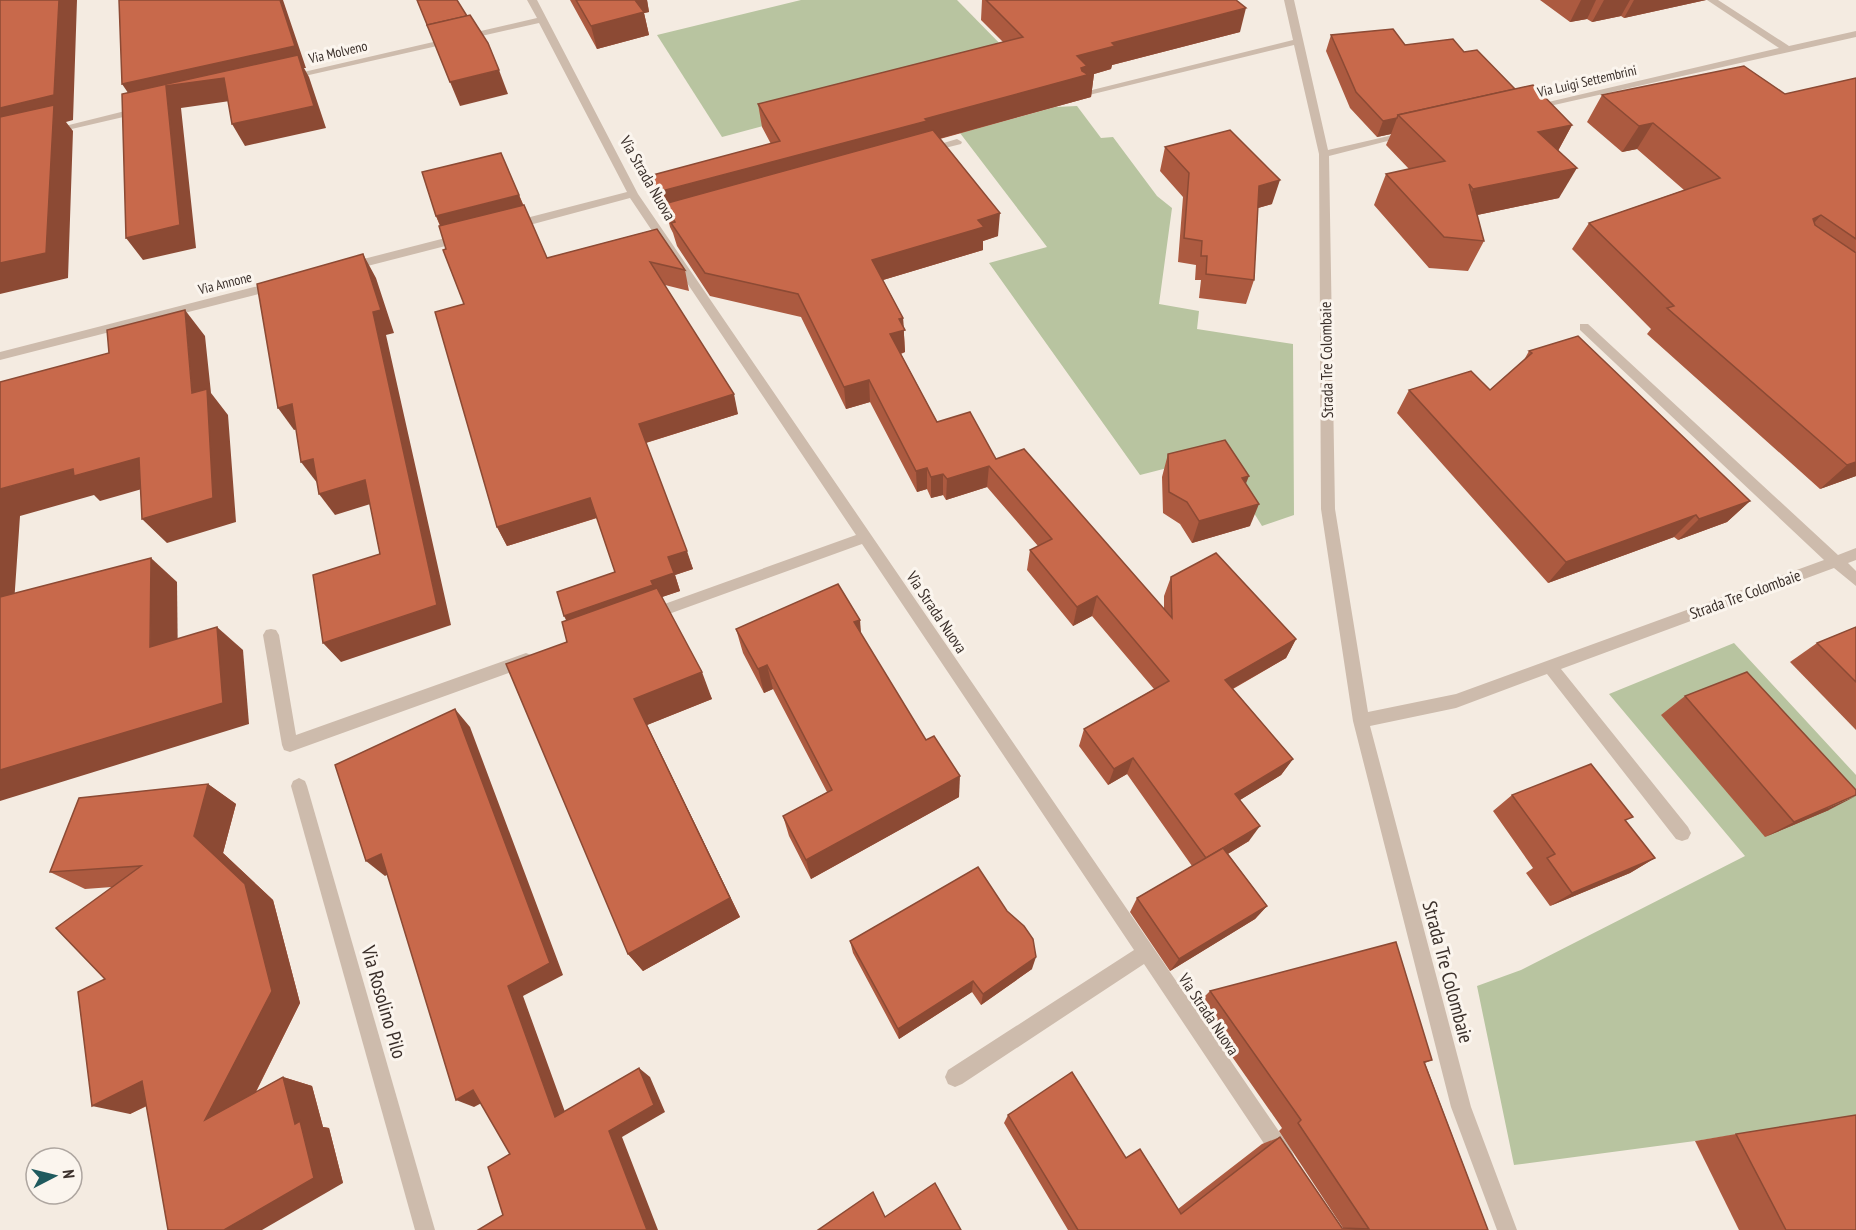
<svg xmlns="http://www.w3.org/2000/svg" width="1856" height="1230" font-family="'PT Sans Narrow',sans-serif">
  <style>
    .green { fill: #b8c4a0 }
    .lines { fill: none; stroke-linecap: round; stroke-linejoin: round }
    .minor { fill: #cdbbac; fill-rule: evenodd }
    .wall { fill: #ac5a40 }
    .shaded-wall { fill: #8c4a34 }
    .building { fill: #c8694b; stroke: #8c4a34; stroke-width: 1.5 }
    .labels { text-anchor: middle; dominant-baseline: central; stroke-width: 6; stroke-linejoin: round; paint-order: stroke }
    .far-street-label { font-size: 14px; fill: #3b302b; stroke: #fbf5ee }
    .street-label { font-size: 16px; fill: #3b302b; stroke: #fbf5ee }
    .near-street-label { font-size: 20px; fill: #3b302b; stroke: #fbf5ee }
  </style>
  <rect width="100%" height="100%" fill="#f4ebe1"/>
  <!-- green -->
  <g class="green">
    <polygon points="801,0 957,0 1014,58 722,137 657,35"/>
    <polygon points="1077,106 1101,138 1113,137 1157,196 1172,208 1159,304 1199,311 1197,329 1293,344 1294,515 1262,526 1218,455 1140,475 989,263 1047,247 960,133 1055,107"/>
    <polygon points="1734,643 1856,775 1856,1116 1695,1141 1514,1165 1477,986 1521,970 1745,856 1609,694"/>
  </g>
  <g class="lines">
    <!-- minor -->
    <g class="minor">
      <polygon points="527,0 537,0 638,194 1291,1149 1294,1156 1291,1163 1284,1166 1277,1163 1144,964 962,1084 955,1087 948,1084 945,1077 948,1070 1134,950 862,544 655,619 645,619 642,615 645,611 856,535 630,198 511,230 505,226 507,223 627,192 539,23 287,80 282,77 537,18"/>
      <polygon points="1284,0 1294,0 1328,150 1406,132 1411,135 1329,156 1335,509 1368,712 1456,694 1824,560 1580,330 1580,324 1588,324 1838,555 1856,548 1856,560 1848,563 1856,571 1856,586 1834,568 1561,669 1688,827 1691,833 1688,839 1682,841 1676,839 1547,674 1456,708 1370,726 1471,1107 1517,1230 1497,1230 1451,1107 1353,721 1321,509 1319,154 1294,45 1085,96 1080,93 1293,40"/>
      <polygon points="1707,0 1718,0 1789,46 1856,31 1856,37 1532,110 1527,107 1779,48"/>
      <polygon points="141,107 146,110 145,112 50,134 45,131"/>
      <polygon points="957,139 962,142 961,144 925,153 920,150"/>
      <polygon points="461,234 465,235 465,241 348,271 342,267 344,264"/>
      <polygon points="278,281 284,285 282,288 0,360 0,352"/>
      <polygon points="271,629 276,630 279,635 296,735 526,653 531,655 534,660 531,665 290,752 284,750 282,745 263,635 266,630"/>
      <polygon points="299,778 305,781 307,786 435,1230 415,1230 291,786 293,781"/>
    </g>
  </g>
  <!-- wall -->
  <g class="wall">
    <polygon points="570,0 647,0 649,12 644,13 649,35 597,49"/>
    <polygon points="982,0 1236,0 1240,32 1112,65 1111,69 1094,74 1091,97 940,139 998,236 983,241 983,250 883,280 903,318 905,352 901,354 937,422 996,459 1164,609 1164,596 1171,577 1296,639 1286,658 1233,689 1293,759 1281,775 1240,800 1249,841 1228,854 1267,906 1255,919 1170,971 1130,912 1137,898 1192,866 1127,774 1108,785 1079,746 1084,729 1154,689 1092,616 1073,626 1027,570 1030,550 1038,546 987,487 946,500 943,495 931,498 927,489 917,492 870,402 846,409 801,317 710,296 677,246 673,233 670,227 667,215 664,216 655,200 649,176 771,144 762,127 758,104 1003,42 981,20"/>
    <polygon points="1540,0 1706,0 1624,18 1621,16 1592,22 1587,19 1570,22"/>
    <polygon points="1331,35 1464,52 1515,89 1572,125 1558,151 1559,198 1477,215 1484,241 1468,271 1429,268 1374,205 1386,174 1409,169 1386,145 1391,134 1377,137 1350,108 1326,51"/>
    <polygon points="1856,78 1856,476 1820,489 1647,334 1651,329 1572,249 1589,223 1684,190 1637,149 1622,152 1587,122 1602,95 1785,94"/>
    <polygon points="1165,147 1272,204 1258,208 1254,280 1246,304 1199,298 1201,280 1195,280 1196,265 1178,262 1183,197 1160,171"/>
    <polygon points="519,195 547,258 657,229 685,270 689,291 665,285 738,414 646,443 693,569 675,575 680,591 662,597 712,699 647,725 740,917 643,971 628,954 567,642 566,620 615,572 597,518 507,546 497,527 464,304 440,226 436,216"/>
    <polygon points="1529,351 1750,501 1727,522 1678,540 1674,537 1548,583 1397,413 1409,390 1490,390 1524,360"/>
    <polygon points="1168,454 1246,484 1250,526 1192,543 1180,524 1163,513 1162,477"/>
    <polygon points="1856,627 1856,730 1790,662 1817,643"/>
    <polygon points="736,629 861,634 959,797 811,879 789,836 783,816 827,792 773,689 764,693 743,653"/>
    <polygon points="1685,696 1829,810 1765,837 1661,715"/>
    <polygon points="208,784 236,804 223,853 273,900 300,1003 256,1092 283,1077 312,1086 323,1127 329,1128 343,1183 147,1106 130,1114 105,979 112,887 85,889 50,872"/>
    <polygon points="1512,795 1626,822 1655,858 1630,873 1550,906 1526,873 1533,868 1493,811"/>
    <polygon points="850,941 1032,969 981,1005 972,992 899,1039 853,953"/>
    <polygon points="1210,991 1432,1060 1425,1063 1488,1230 1068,1230 1004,1123 1008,1115 1126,1158 1140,1149 1178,1209 1262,1144 1280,1137 1342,1228 1343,1228 1279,1131 1282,1128 1196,1005"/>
    <polygon points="1736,1134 1856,1230 1739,1230 1695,1141"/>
  </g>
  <!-- shaded-wall -->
  <g class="shaded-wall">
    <polygon points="59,0 77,0 73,120 66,122 73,131 68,278 0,294 0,108"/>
    <polygon points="280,0 283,0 306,68 304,68 309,77 326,128 245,146 232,124 237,100 181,108 196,248 143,260 126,238 137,106 122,84"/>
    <polygon points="632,0 647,0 649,12 644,13 649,35 597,49 591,26"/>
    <polygon points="1581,0 1596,0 1587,19 1570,22"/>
    <polygon points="1604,0 1630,0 1621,16 1592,22"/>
    <polygon points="1634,0 1706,0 1624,18"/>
    <polygon points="1246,8 1240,32 1112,65 1111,69 1094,74 1091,97 927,142 664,204 667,215 664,216 658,192 925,119 1077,56 1112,43"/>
    <polygon points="499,70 508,94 460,106 450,82"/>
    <polygon points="1397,118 1391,134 1377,137 1383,121"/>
    <polygon points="1653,123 1637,149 1622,152 1639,126"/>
    <polygon points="1572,125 1555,156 1538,132"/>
    <polygon points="1577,168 1559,198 1458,219 1473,189"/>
    <polygon points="1280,180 1272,204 1251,210 1259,186"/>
    <polygon points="519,195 527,215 445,236 436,216"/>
    <polygon points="1000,213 998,236 983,241 983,250 873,283 872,260 978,220"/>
    <polygon points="1821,215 1799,241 1813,219"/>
    <polygon points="363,254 376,278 394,333 386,335 451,625 341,662 323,643 437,605 373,312"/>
    <polygon points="185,310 205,336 211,393 228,415 236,522 167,543 142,519 192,393"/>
    <polygon points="903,318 905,352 891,356 890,334 899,319"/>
    <polygon points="869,380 870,402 846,409 844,387"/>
    <polygon points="734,394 738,414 645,443 639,424"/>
    <polygon points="292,404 308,426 294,430 278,408"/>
    <polygon points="139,458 163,483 100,501 94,495 20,516 12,633 0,637 0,489 73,469"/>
    <polygon points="313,459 318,484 301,462"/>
    <polygon points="1856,462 1856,476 1820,489 1847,465"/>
    <polygon points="989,466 987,487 946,500 947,479"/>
    <polygon points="927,468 927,489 917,492 916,471"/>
    <polygon points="943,474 943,495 931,498 931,477"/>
    <polygon points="1249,476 1240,498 1242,478"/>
    <polygon points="365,480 380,501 335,515 319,494"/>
    <polygon points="590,498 599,517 507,546 497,527"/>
    <polygon points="1750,501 1727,522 1678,540 1699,519"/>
    <polygon points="1259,504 1250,526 1192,543 1199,521"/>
    <polygon points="1696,515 1674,537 1548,583 1566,562"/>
    <polygon points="687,551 693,569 675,575 680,591 659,598 573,634 564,616 651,581 668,557"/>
    <polygon points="151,558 177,582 178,670 150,647"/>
    <polygon points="1097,596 1092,616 1073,626 1077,607"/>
    <polygon points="860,620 862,645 854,622"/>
    <polygon points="217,627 243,650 249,724 0,801 0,770"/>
    <polygon points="1296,639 1286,658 1216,698 1225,680"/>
    <polygon points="767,665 773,689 764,693 758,669"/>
    <polygon points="702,672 712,699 647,725 740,917 643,971 628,954 634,699"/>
    <polygon points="455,709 470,727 563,975 523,996 569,1123 555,1117 508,986"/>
    <polygon points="1133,758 1127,774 1108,785 1114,769"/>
    <polygon points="1293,759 1281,775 1225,809 1235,794"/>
    <polygon points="960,776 959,797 811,879 806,860"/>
    <polygon points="208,784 236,804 223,853 273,900 300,1003 238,1127 205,1120 194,836"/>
    <polygon points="1856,796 1829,810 1765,837 1794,822"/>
    <polygon points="1260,826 1249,841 1197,872 1206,859"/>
    <polygon points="381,854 399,868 385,876 366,861"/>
    <polygon points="1655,858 1630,873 1550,906 1572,893"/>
    <polygon points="1267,906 1255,919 1170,971 1179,959"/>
    <polygon points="1036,957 1032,969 981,1005 983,994"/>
    <polygon points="973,981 972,992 899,1039 898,1029"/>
    <polygon points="639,1068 650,1077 665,1112 622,1137 658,1230 647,1230 609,1131"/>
    <polygon points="283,1077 312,1086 323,1127 329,1128 343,1183 262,1230 224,1230 295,1124"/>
    <polygon points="142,1081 177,1090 130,1114 92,1106"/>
    <polygon points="473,1090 491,1098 474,1107 456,1100"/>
  </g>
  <!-- building -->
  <g class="building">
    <polygon points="0,0 59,0 54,95 0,108"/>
    <polygon points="119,0 280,0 295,46 122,84"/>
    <polygon points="417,0 457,0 467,16 427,25 428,27"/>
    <polygon points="576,0 635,0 644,12 591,26"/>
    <polygon points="986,0 1236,0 1246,8 1112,43 1115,46 1077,56 1087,66 1081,68 1082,71 1087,74 1094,73 925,119 927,121 658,192 649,176 780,141 758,104 1023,37"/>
    <polygon points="470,15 488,43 499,70 450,82 427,25"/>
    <polygon points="1393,29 1405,45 1453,39 1464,52 1477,50 1515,89 1398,115 1397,118 1383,121 1356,92 1331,35"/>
    <polygon points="298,55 314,106 232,124 224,78 166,86 180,225 126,238 122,94"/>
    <polygon points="1744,66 1785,94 1856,78 1856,239 1821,215 1813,219 1815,225 1856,253 1856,462 1847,465 1667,308 1674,306 1589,223 1720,178 1653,123 1639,126 1602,95"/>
    <polygon points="1533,85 1572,125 1538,132 1577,168 1473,189 1469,184 1484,241 1444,237 1386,174 1445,161 1398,115"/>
    <polygon points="54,105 46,253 0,263 0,117"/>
    <polygon points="933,130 1000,213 978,220 984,227 872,260 903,318 899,319 905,330 890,334 937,422 970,412 996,459 1024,449 1172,618 1171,577 1216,553 1296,639 1225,680 1293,759 1235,794 1260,826 1206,858 1133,758 1114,769 1084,729 1169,681 1097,596 1077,607 1030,550 1052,539 989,466 947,479 943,474 931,477 927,468 916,471 869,380 844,387 798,294 705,273 671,223 675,222 664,204"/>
    <polygon points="1230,130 1280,180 1259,186 1254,280 1206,274 1207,256 1201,256 1202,241 1184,238 1189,173 1165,147"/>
    <polygon points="501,153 519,195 436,216 422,172"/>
    <polygon points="524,205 547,258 657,229 685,270 650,262 734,394 639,424 687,551 668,557 674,573 651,581 653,585 564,616 557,592 615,572 590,498 497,527 435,312 464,304 443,250 446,249 439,226"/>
    <polygon points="363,254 381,310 373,312 437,605 323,643 313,575 380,554 365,480 319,494 313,459 301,462 292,404 278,408 257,284"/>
    <polygon points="185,310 192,393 207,389 213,498 142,519 139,458 74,476 73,469 0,489 0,382 109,353 107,330"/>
    <polygon points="1578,336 1750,501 1699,519 1696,515 1566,562 1409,390 1471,371 1490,390 1532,353 1529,351"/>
    <polygon points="1225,440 1249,476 1242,478 1259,504 1199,521 1187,502 1169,492 1168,454"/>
    <polygon points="151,558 150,647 217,627 223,703 0,770 0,597"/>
    <polygon points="838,584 860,620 854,622 926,740 934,736 960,776 806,860 783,816 832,790 767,665 758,669 736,629"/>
    <polygon points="657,588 702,672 634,699 730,898 628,954 506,664 567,642 562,622"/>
    <polygon points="1856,627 1856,682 1817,643"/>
    <polygon points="1747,672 1856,790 1856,795 1794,822 1685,696"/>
    <polygon points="455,709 550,963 508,986 555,1117 639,1068 654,1105 609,1131 647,1230 478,1230 503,1215 488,1167 510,1154 473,1090 456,1100 381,854 366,861 335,765"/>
    <polygon points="1591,764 1633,817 1625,820 1655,858 1572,893 1547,858 1555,854 1512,795"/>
    <polygon points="208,784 194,836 245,884 272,991 205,1120 283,1077 295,1124 300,1121 314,1178 224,1230 168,1230 142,1081 92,1106 78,992 105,979 56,928 141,866 50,872 79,798"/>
    <polygon points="1223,848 1267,906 1179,959 1137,898"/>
    <polygon points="978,867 1007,911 1024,926 1033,939 1036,957 983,994 973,981 898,1029 850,941"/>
    <polygon points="1396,942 1432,1060 1424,1062 1488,1230 1078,1230 1008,1115 1072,1072 1126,1158 1140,1149 1181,1214 1280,1137 1342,1228 1369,1229 1298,1123 1301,1120 1210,991"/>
    <polygon points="1856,1115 1856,1230 1786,1230 1736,1134"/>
    <polygon points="935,1183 961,1230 818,1230 873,1192 885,1217"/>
  </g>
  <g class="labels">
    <!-- far-street labels -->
    <g class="far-street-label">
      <text transform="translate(338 52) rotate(-13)">Via Molveno</text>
      <text transform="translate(1587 81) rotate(-13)">Via Luigi Settembrini</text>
      <text transform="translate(225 283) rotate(-14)">Via Annone</text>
    </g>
    <!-- street labels -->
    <g class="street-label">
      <text transform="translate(648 178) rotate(60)">Via Strada Nuova</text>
      <text transform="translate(1326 360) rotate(-91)">Strada Tre Colombaie</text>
      <text transform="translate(1745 594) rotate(-20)">Strada Tre Colombaie</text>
      <text transform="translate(937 612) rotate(56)">Via Strada Nuova</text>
      <text transform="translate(1209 1014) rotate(56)">Via Strada Nuova</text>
    </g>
    <!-- near-street labels -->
    <g class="near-street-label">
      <text transform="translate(1448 972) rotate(75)">Strada Tre Colombaie</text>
      <text transform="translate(384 1002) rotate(74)">Via Rosolino Pilo</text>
    </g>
  </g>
  <!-- north arrow -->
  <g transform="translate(54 1176) rotate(83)"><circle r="28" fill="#fbf5ee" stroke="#aea6a0" stroke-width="1.5"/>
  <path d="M0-4.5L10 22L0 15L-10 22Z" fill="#1f5a5e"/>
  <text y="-9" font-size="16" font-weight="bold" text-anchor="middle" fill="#3b302b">N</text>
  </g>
</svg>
